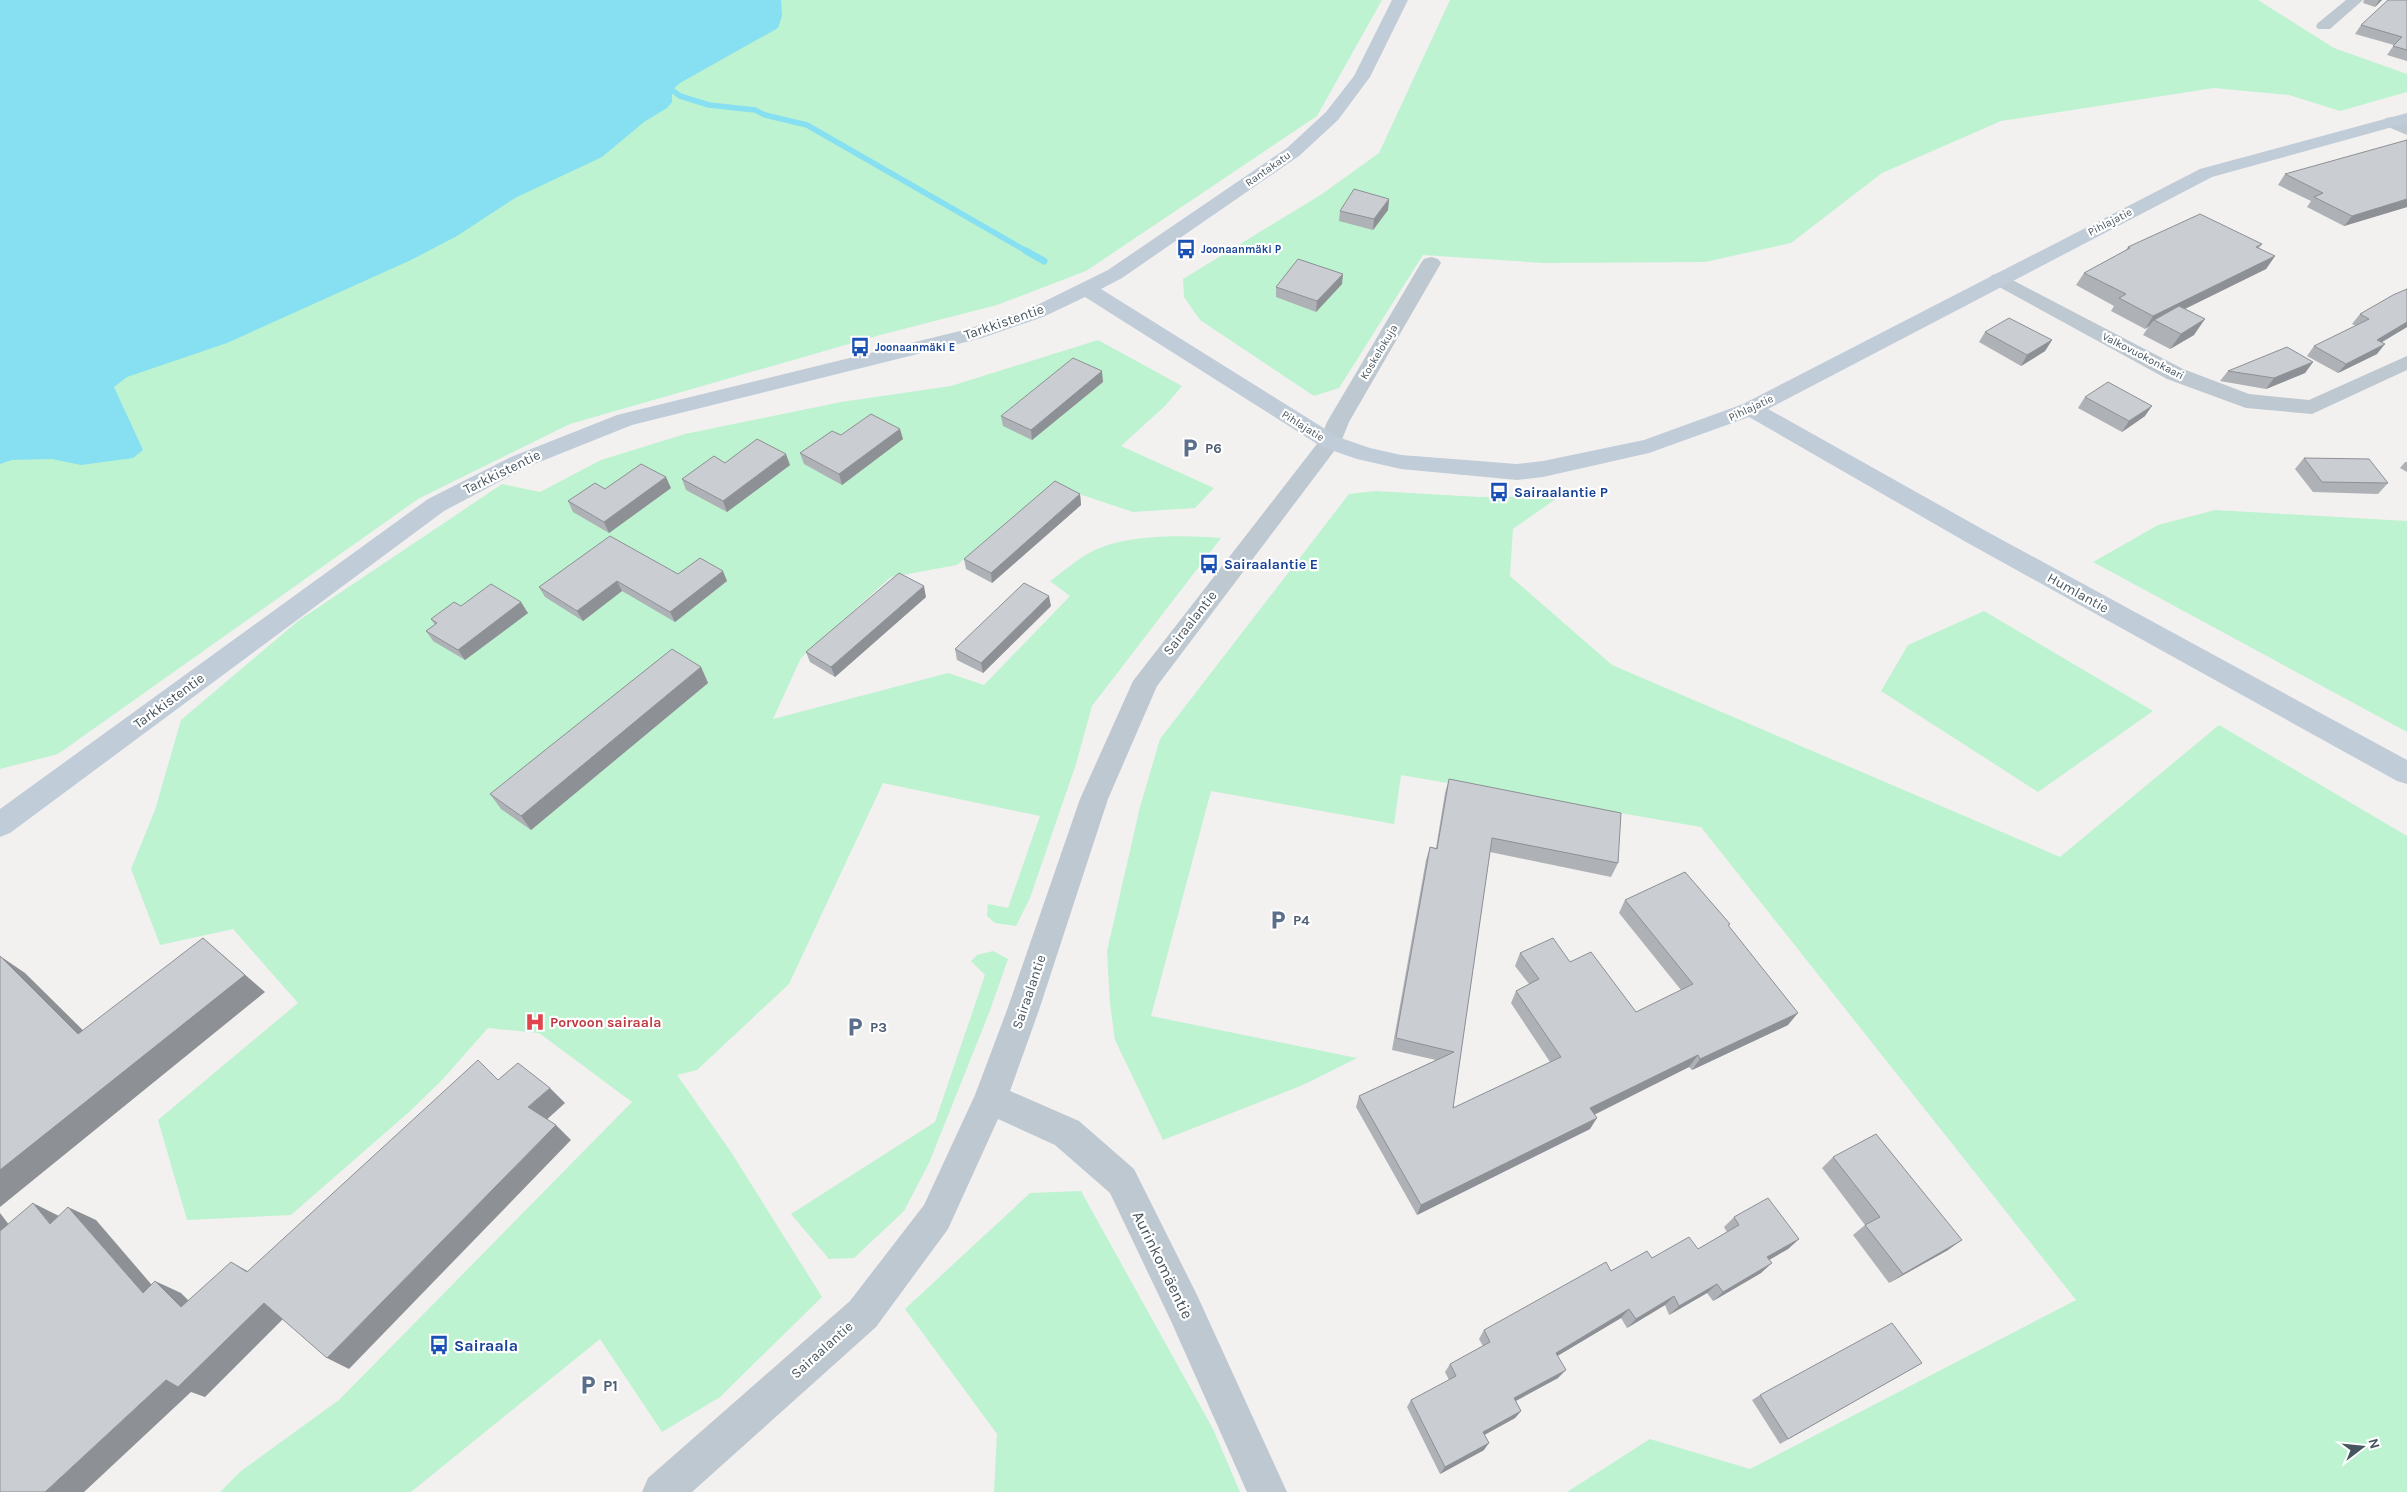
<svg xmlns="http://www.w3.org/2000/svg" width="2407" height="1492" font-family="Karla,sans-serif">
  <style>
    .green { fill: #bdf3d0 }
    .water { fill: #87dff2 }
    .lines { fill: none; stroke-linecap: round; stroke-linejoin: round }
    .stream-far1 { stroke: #87dff2; stroke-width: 5.5 }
    .stream { stroke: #87dff2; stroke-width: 7 }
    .street { fill: #bdc8d0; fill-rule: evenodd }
    .secondary { fill: #c0ccd8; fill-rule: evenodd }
    .wall { fill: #aeb1b5 }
    .shaded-wall { fill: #8d9094 }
    .building { fill: #caced3; stroke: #8d9094 }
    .labels { text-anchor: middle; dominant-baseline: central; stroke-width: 4.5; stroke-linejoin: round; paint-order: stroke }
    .far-street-label { font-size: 11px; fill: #47555f; stroke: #fff }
    .far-transit-label { font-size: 11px; font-weight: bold; fill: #164399; stroke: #fff; text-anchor: start }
    .street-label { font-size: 14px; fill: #47555f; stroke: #fff }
    .service-label { font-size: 14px; font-weight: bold; fill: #4e5e75; stroke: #fff; text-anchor: start }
    .transit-label { font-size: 14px; font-weight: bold; fill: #164399; stroke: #fff; text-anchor: start }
    .health-label { font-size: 14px; font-weight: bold; fill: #be3a42; stroke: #fff; text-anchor: start }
    .near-street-label { font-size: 16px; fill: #47555f; stroke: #fff }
    .near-transit-label { font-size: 16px; font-weight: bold; fill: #164399; stroke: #fff; text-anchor: start }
    .near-service-label { font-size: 16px; font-weight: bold; fill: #4e5e75; stroke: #fff; text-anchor: start }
  </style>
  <rect width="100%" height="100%" fill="#f3f0f0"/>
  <!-- green -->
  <g class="green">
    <polygon points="0,0 1382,0 1317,116 1086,271 997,305 880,335 570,424 418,499 58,754 0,769"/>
    <polygon points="1450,0 2258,0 2334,48 2407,74 2407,92 2340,111 2289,95 2214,88 2001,121 1882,173 1791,243 1705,262 1544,263 1423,255 1339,388 1314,396 1200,320 1184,297 1183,279 1322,194 1379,153"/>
    <path d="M1098,340L1182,386L1165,406L1121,446L1214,488L1195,508L1133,512L1052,485L957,565L891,577L801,658L773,719L948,673L984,685L1070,596L1050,581C1063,572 1076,560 1091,552C1125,534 1183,535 1221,538L1092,706L1076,764L1030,898L1016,926L995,923L987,916L988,904L1008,908L1040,816L883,783L789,984L697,1070L677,1075L731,1152L822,1297L720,1397L662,1432L600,1339L411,1492H220L241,1471L339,1400L632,1102L539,1033L488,1028L443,1079L409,1112L291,1215L187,1220L158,1120L298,1003L233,929L160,945L131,869L155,810L181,720L298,621L502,484L540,492L601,460L685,434L841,402L951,386Z"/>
    <polygon points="1375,491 1480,497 1560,496 1513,529 1510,576 1612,665 2060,857 2219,725 2407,836 2407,1492 1567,1492 1650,1439 1750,1469 2076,1300 1701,827 1401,775 1394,824 1211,791 1151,1016 1357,1058 1303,1085 1163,1140 1115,1040 1110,1004 1107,951 1140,807 1160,739 1349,494"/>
    <polygon points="2215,510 2407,521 2407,732 2093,562 2158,525"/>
    <polygon points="1984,611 2153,711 2038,792 1881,691 1908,645"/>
    <polygon points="993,951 1008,959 989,1013 929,1163 904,1211 854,1258 829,1259 791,1214 935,1122 985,975 971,961 977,955"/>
    <polygon points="1081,1191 1213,1429 1240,1492 994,1492 997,1434 905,1309 1030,1193"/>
  </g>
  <!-- water -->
  <polygon class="water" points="0,0 781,0 782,16 778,28 680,83 672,90 672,102 667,108 644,122 602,157 515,198 457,236 411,260 227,343 127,377 114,387 143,450 133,458 81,465 52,459 12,460 0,464"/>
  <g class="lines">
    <!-- stream-far1 -->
    <polyline class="stream-far1" points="672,90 680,96 709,105 755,110 765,115 807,125 1028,252"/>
    <!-- stream -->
    <polyline class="stream" points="1026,251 1044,261"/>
    <!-- street -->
    <g class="street">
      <polygon points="2346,0 2363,0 2330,29 2318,29 2316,26 2318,23"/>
      <polygon points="2392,117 2407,123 2407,135 2386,126 2383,122 2386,118"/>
      <polygon points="1431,257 1438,259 1441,263 1349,422 1341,442 1157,686 1108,799 1039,1010 1010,1091 1079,1121 1134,1169 1197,1295 1287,1492 1247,1492 1171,1321 1110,1193 1055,1145 998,1119 948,1229 876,1327 692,1492 642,1492 648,1478 850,1301 924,1205 975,1095 1007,1010 1080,799 1133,681 1320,440 1327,422 1421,263 1424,259"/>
      <polygon points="1999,273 2183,369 2249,394 2309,400 2407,356 2407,370 2312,414 2246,408 2167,379 1992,283 1989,279 1992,275"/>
    </g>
    <!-- secondary -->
    <polygon class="secondary" points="1392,0 1408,0 1370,77 1338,120 1299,156 1122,278 1101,289 1338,437 1370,448 1401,455 1517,464 1543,461 1644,440 1743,404 2200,169 2407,113 2407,123 2212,177 1768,409 1984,530 2407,760 2407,784 2397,781 1966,542 1749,417 1649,453 1543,477 1517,480 1401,469 1357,459 1322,447 1085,297 1043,317 982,338 632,425 527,467 444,511 10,833 0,837 0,809 428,499 511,457 617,415 968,329 1029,309 1108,270 1287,148 1326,112 1354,76"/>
  </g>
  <!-- wall -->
  <g class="wall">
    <polygon points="2364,0 2382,0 2375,7 2363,3"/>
    <polygon points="2407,0 2407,61 2387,55 2394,45 2355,34 2361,25"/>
    <polygon points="2285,174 2407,207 2344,226 2307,207 2311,201 2278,185"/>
    <polygon points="1389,199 1388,210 1373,230 1339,221 1340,211"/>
    <polygon points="2262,244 2259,248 2275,256 2266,269 2185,309 2194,335 2170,349 2143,335 2149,326 2145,329 2111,311 2114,306 2076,285 2084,273 2125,251 2128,247"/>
    <polygon points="1342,284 1316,312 1276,297 1276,287"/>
    <polygon points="2407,289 2407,327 2381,342 2377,354 2338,373 2307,356 2314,346 2356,326 2352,324 2360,314"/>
    <polygon points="1985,332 2052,340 2045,351 2021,366 1979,342"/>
    <polygon points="2313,362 2305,373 2266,389 2220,381 2228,371"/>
    <polygon points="1103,382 1032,440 1003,426 1001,416"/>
    <polygon points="2085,397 2145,416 2122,432 2078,408"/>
    <polygon points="841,435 903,439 842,485 804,464 800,453"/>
    <polygon points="2304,458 2388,483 2378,494 2313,492 2295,469"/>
    <polygon points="2405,462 2407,462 2407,472 2400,468"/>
    <polygon points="725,463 790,465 727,512 686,490 682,479"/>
    <polygon points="671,488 609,533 573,512 568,501 605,489"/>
    <polygon points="1080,494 1081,505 992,583 966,569 964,559"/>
    <polygon points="678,574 727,581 675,622 622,591 583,621 545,597 539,587"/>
    <polygon points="926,597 835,677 810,662 806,652"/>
    <polygon points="461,606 528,613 465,660 433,641 426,631 435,625 431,619"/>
    <polygon points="1051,606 983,673 957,660 955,649"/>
    <polygon points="701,667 708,683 531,830 501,809 490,794"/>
    <polygon points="1449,779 1618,863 1611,877 1490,852 1453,1108 1550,1062 1511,1003 1516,991 1529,984 1515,966 1520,953 1570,962 1636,1012 1681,990 1619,913 1625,900 1728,926 1788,1025 1692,1070 1689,1067 1594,1114 1590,1129 1417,1215 1356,1107 1359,1096 1436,1060 1392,1050 1426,860 1430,847 1436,848 1445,793"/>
    <polygon points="1833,1157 1948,1250 1889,1283 1853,1235 1865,1225 1822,1168"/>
    <polygon points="1734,1217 1799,1239 1788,1249 1769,1259 1761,1273 1713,1301 1707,1293 1669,1315 1665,1305 1627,1328 1621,1318 1557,1356 1558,1378 1516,1401 1521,1411 1515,1418 1484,1435 1484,1450 1440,1474 1407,1407 1411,1400 1449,1380 1445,1372 1450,1364 1483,1346 1479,1339 1484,1330 1611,1271 1698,1249 1727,1232 1724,1227"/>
    <polygon points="1922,1363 1780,1444 1752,1400 1760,1395"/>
  </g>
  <!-- shaded-wall -->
  <g class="shaded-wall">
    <polygon points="2379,0 2382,0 2375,7"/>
    <polygon points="1389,199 1388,210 1373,230 1374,219"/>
    <polygon points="2407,199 2407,207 2344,226 2352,216"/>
    <polygon points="2275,256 2266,269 2158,322 2154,320 2149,326 2145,329 2153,316"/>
    <polygon points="1343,274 1342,284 1316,312 1317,301"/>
    <polygon points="2205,319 2194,335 2170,349 2181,334"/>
    <polygon points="2407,322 2407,327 2369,350 2377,340"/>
    <polygon points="2052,340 2045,351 2021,366 2027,355"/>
    <polygon points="2385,344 2377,354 2338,373 2346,364"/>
    <polygon points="2313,362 2305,373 2266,389 2274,378"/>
    <polygon points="1102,371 1103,382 1032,440 1031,430"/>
    <polygon points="2152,406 2145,416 2122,432 2129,421"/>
    <polygon points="900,429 903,439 842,485 839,474"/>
    <polygon points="786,454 790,465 727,512 723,501"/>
    <polygon points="666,477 671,488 609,533 604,522"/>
    <polygon points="1080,494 1081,505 992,583 991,573"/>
    <polygon points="723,571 727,581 675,622 670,612"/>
    <polygon points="617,581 622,591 583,621 577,611"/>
    <polygon points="924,586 926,597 835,677 831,667"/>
    <polygon points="1049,596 1051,606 983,673 981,663"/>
    <polygon points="521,602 528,613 465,660 458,650"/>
    <polygon points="701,667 708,683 531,830 521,816"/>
    <polygon points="203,938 265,992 0,1207 0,1170"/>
    <polygon points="0,956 25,973 103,1050 78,1034"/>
    <polygon points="1798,1013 1788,1025 1692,1070 1700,1059"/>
    <polygon points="1698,1055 1689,1067 1584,1120 1590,1108"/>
    <polygon points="550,1088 565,1103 543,1123 528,1107"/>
    <polygon points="1597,1118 1590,1129 1417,1215 1421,1205"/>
    <polygon points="556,1125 571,1140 349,1369 327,1358"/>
    <polygon points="33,1203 61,1217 50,1224"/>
    <polygon points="68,1207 96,1220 169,1305 143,1293"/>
    <polygon points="0,1213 26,1247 0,1235"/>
    <polygon points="1799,1239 1788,1249 1757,1267 1767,1257"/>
    <polygon points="1962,1240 1948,1250 1889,1283 1903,1274"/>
    <polygon points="231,1262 255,1275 247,1272"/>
    <polygon points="1772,1263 1761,1273 1713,1301 1723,1292"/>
    <polygon points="155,1281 181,1293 207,1319 181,1307"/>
    <polygon points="1717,1284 1707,1293 1669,1315 1679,1306"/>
    <polygon points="1674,1296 1665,1305 1627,1328 1636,1319"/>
    <polygon points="264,1303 287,1315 205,1397 191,1392 84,1492 45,1492 166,1380"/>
    <polygon points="1629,1309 1621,1318 1549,1361 1556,1353"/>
    <polygon points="1566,1370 1558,1378 1508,1405 1514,1398"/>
    <polygon points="1521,1411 1515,1418 1477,1439 1483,1432"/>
    <polygon points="1489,1443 1484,1450 1440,1474 1445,1467"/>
  </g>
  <!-- building -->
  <g class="building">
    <polygon points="2388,0 2407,0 2407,50 2393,46 2402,37 2361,25"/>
    <polygon points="2407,140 2407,199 2352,216 2314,197 2323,193 2285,174"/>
    <polygon points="1354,189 1389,199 1374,219 1340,211"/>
    <polygon points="2200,214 2262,244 2256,247 2275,256 2153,316 2119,298 2126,294 2084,273 2130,248 2128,247"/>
    <polygon points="1298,259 1343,274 1317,301 1276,287"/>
    <polygon points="2407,289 2407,322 2377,340 2385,344 2346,364 2314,346 2369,319 2360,314 2393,295"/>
    <polygon points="2179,306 2205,319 2181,334 2154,320"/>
    <polygon points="2009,318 2052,340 2027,355 1985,332"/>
    <polygon points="2287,347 2313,362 2274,378 2228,371"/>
    <polygon points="1073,358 1102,371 1031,430 1001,416"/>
    <polygon points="2108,382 2152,406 2129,421 2085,397"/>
    <polygon points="871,414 900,429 839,474 800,453 832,431 841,435"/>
    <polygon points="757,439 786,454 723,501 682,479 714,456 725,463"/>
    <polygon points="2304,458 2369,459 2388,483 2322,482"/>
    <polygon points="641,464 666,477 604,522 568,501 595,483 605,489"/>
    <polygon points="1055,481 1080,494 991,573 964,559"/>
    <polygon points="610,536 678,574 700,558 723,571 670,612 617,581 577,611 539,587"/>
    <polygon points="899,573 924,586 831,667 806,652"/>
    <polygon points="1024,583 1049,596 981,663 955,649"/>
    <polygon points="491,584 521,602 458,650 426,631 437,623 431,619 454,602 461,606"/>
    <polygon points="672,649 701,667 521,816 490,794"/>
    <polygon points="1449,779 1621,813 1618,863 1492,838 1453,1108 1561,1057 1516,991 1539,979 1520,953 1553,938 1570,962 1591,952 1636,1012 1693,984 1625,900 1685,872 1730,924 1728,925 1798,1013 1700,1059 1698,1055 1590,1108 1597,1118 1421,1205 1359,1096 1454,1052 1396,1038 1430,847 1437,849"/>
    <polygon points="203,938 245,975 0,1170 0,956 78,1034"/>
    <polygon points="478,1060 498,1080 518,1063 550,1088 528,1107 556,1125 327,1358 264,1303 178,1387 166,1380 45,1492 0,1492 0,1231 33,1203 50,1224 68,1207 143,1293 155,1281 181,1307 231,1262 247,1272"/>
    <polygon points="1876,1134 1962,1240 1903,1274 1865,1225 1880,1217 1833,1157"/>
    <polygon points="1768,1198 1799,1239 1767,1257 1772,1263 1723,1292 1717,1284 1679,1306 1674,1296 1636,1319 1629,1309 1556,1353 1566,1370 1514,1398 1521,1411 1483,1432 1489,1443 1445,1467 1411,1400 1456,1376 1450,1364 1490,1342 1484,1330 1606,1262 1611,1271 1647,1251 1652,1258 1689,1237 1698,1249 1739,1225 1734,1217"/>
    <polygon points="1892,1323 1922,1363 1788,1439 1760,1395"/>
  </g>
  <!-- icons -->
  <defs>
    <symbol id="bus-bare" viewBox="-9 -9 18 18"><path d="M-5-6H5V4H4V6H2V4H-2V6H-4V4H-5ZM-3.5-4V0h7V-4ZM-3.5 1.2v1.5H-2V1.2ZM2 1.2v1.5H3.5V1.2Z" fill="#1a4fb4" stroke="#fff" stroke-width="2.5" paint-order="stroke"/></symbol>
    <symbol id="parking-bare" viewBox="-9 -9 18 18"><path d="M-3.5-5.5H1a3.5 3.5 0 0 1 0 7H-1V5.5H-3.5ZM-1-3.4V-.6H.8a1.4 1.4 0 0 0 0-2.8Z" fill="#5c6f8a" stroke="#fff" stroke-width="2.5" paint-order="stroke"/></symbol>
    <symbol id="hospital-bare" viewBox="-9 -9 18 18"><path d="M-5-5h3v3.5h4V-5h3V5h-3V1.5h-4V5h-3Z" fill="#e0444e" stroke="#fff" stroke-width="2.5" paint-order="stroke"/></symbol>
  </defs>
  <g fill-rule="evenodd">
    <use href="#bus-bare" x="1172" y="235" width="28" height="28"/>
    <use href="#bus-bare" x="846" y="333" width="28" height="28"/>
    <use href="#parking-bare" x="1176" y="434" width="28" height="28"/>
    <use href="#bus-bare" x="1485" y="478" width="28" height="28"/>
    <use href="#bus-bare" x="1195" y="550" width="28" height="28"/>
    <use href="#parking-bare" x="1264" y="906" width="28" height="28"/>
    <use href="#hospital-bare" x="521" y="1008" width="28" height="28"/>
    <use href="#parking-bare" x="841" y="1013" width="28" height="28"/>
    <use href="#bus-bare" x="425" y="1331" width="28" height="28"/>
    <use href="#parking-bare" x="574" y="1371" width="28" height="28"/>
  </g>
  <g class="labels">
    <!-- far-street labels -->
    <g class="far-street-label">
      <text transform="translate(1268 169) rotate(-35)">Rantakatu</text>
      <text transform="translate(2110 222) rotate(-27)">Pihlajatie</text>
      <text transform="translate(1379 352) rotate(-59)">Koskelokuja</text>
      <text transform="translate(2143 356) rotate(27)">Valkovuokonkaari</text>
      <text transform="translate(1751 408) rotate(-25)">Pihlajatie</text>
      <text transform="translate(1303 426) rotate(32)">Pihlajatie</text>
    </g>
    <!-- far-transit labels -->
    <g class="far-transit-label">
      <text x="1201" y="249">Joonaanmäki P</text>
      <text x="875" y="347">Joonaanmäki E</text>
    </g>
    <!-- street labels -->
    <g class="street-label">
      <text transform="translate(1004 322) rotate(-19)">Tarkkistentie</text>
      <text transform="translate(502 472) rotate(-26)">Tarkkistentie</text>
      <text transform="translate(2078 593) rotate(29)">Humlantie</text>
      <text transform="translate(1190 623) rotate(-52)">Sairaalantie</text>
      <text transform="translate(169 701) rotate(-36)">Tarkkistentie</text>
      <text transform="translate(1029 992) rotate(-71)">Sairaalantie</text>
      <text transform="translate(822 1350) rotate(-42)">Sairaalantie</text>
    </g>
    <!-- service labels -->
    <g class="service-label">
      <text x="1205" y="448">P6</text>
      <text x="1293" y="920">P4</text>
      <text x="870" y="1027">P3</text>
    </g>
    <!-- transit labels -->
    <g class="transit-label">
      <text x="1514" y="492">Sairaalantie P</text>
      <text x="1224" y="564">Sairaalantie E</text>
    </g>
    <!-- health labels -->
    <g class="health-label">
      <text x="550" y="1022">Porvoon sairaala</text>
    </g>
    <!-- near-street labels -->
    <g class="near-street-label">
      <text transform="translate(1163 1265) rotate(64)">Aurinkomäentie</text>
    </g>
    <!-- near-transit labels -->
    <g class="near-transit-label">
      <text x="454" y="1345">Sairaala</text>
    </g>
    <!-- near-service labels -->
    <g class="near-service-label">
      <text x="603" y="1385">P1</text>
    </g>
  </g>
  <!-- north arrow -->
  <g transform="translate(2362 1447) rotate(74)" stroke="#ffffff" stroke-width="4" paint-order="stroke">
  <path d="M0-4L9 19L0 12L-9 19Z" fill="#47555f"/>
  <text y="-8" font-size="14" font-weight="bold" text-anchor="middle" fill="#47555f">N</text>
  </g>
</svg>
